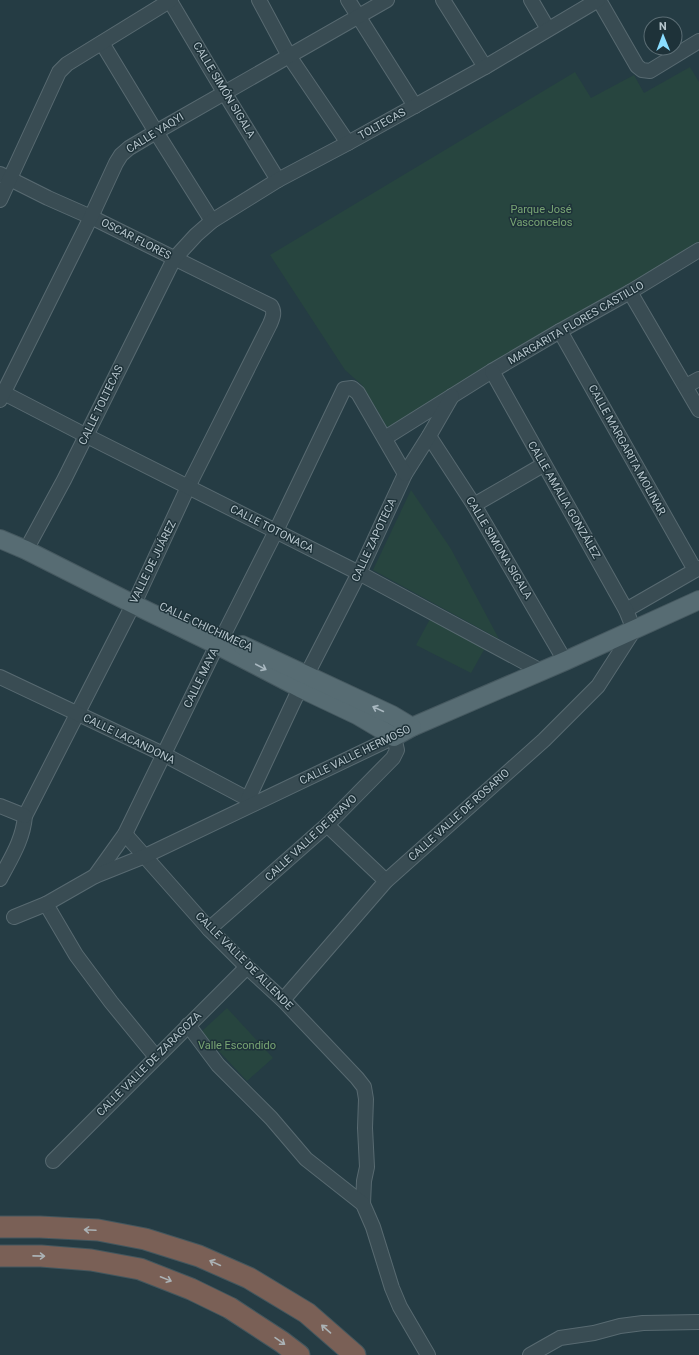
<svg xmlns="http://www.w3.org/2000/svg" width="699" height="1355" font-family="Roboto,sans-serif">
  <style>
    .green { fill: #27453f }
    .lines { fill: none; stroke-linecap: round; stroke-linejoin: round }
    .minor-casing { stroke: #586a71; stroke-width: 16 }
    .major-casing { stroke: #465960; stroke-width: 20 }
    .highway-casing { stroke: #44575e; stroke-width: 23 }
    .minor { stroke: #394c53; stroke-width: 14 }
    .major { stroke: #576c73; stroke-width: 18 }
    .highway { stroke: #7a6056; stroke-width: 21 }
    .oneway { stroke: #a9b8c0 }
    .oneway2 { stroke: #abb2b5 }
    .labels { text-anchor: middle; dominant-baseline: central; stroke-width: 3; stroke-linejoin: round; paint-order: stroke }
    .street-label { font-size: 11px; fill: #b7c6cd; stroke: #1e3239 }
    .park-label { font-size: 11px; fill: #78a473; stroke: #1e3239 }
  </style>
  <rect width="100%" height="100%" fill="#253c44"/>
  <!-- green -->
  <g class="green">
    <polygon points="690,67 699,82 699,244 389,430 362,385 345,370 270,255 575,72 591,98 634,75 644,93"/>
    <polygon points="411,490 451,549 499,639 373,570"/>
    <polygon points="430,619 485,648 471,673 416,645"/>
    <polygon points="227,1008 273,1058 247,1081 201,1032"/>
  </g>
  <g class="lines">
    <defs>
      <g id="minor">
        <polyline points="259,0 289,56 348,143"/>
        <polyline points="348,0 415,106"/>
        <polyline points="443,0 485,67"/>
        <polyline points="531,0 548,29"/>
        <polyline points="599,0 637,66 642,70 650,71 699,41"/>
        <polyline points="170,1 224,92 278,180"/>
        <polyline points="102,43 156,132 212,221"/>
        <path d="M0,174L48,198L91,217L271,306C275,312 273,317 270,324L188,487L138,595L25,816C23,840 11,858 0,879"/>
        <polyline points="0,200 59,72 67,64 171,0"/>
        <polyline points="630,292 699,410"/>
        <polyline points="560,331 695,570"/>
        <polyline points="686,386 699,379"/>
        <polyline points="0,391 85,435 359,573 541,671"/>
        <polyline points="0,400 91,217 116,163 121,155 129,148 156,132 387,0"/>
        <polyline points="429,436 474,505 565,661"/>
        <polyline points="385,438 492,371 560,331 630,292 699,250"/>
        <polyline points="474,505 543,465"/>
        <polyline points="26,550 64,480 174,259 196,235 212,221 278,180 348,143 485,67 598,0"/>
        <polyline points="626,610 699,568"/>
        <polyline points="0,677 163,754 248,799 256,802"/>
        <polyline points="248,799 300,688 359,573 405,474 429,436 452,396"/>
        <polyline points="0,806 25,816"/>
        <polyline points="327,825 386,881"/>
        <polyline points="125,834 209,929 247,967 283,1000 357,1078 364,1087 366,1099 365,1128 367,1167 364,1181 363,1204"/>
        <polyline points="95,876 125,834 217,645 223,636 276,531 344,389 352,388 358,393 405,474"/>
        <polyline points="46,904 76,955 111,1002 156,1057"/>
        <polyline points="14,917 46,904 95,876 145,856 394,737 397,750 393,758 327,825 209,929"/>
        <polyline points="283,1000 386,881 544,740 598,686 634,630 626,610 492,371"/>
        <polyline points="188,1025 218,1065 271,1118 306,1159 363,1204 373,1227 392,1288 400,1307 428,1355"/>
        <polyline points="53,1161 247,967"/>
        <polyline points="530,1355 560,1338 594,1333 620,1326 643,1323 699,1322"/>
      </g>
      <g id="major">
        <polyline points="0,539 26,550 133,604 217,645 300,688 357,715 394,737 412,727 565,661 699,600"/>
        <polyline points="242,645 392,715 412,727"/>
      </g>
      <g id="highway">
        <polyline points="0,1227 40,1227 98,1230 145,1239 199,1256 249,1278 307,1313 355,1355"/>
        <polyline points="0,1256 41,1256 91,1260 140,1269 191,1289 230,1308 282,1342 299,1355"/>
      </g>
    </defs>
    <!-- minor casing -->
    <use href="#minor" class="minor-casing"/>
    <!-- major casing -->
    <use href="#major" class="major-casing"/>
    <!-- highway casing -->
    <use href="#highway" class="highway-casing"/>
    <!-- minor -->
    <use href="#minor" class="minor"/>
    <!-- major -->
    <use href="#major" class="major"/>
    <!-- highway -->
    <use href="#highway" class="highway"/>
  </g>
  <!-- one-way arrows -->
  <defs><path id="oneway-shaft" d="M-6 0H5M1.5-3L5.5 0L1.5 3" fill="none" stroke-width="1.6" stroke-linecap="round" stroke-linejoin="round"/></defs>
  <g class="oneway">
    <use href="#oneway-shaft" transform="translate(261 667) rotate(28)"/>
    <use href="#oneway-shaft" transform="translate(378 709) rotate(-155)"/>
  </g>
  <g class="oneway2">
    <use href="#oneway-shaft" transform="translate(90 1230) rotate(-177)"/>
    <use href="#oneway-shaft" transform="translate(39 1256) rotate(1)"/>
    <use href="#oneway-shaft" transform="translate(215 1263) rotate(-155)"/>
    <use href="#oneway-shaft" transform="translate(166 1279) rotate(22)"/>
    <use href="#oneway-shaft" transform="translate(326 1329) rotate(-139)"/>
    <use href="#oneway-shaft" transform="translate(280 1341) rotate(35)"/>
  </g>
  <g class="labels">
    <!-- street labels -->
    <g class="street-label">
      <text transform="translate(224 90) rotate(59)">CALLE SIMÓN SIGALA</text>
      <text transform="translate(382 124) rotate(-29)">TOLTECAS</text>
      <text transform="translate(155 133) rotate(-32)">CALLE YAQYI</text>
      <text transform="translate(136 239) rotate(27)">OSCAR FLORES</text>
      <text transform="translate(576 323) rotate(-30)">MARGARITA FLORES CASTILLO</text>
      <text transform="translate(101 405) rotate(-64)">CALLE TOLTECAS</text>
      <text transform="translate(627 450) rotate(61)">CALLE MARGARITA MOLINAR</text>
      <text transform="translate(564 500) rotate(60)">CALLE AMALIA GONZÁLEZ</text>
      <text transform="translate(272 529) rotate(27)">CALLE TOTONACA</text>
      <text transform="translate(374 540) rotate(-65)">CALLE ZAPOTECA</text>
      <text transform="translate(499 548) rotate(59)">CALLE SIMONA SIGALA</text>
      <text transform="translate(153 562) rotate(-64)">VALLE DE JUÁREZ</text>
      <text transform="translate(206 627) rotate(25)">CALLE CHICHIMECA</text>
      <text transform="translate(201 678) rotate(-64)">CALLE MAYA</text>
      <text transform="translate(129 739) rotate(26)">CALLE LACANDONA</text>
      <text transform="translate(355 755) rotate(-26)">CALLE VALLE HERMOSO</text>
      <text transform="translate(459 815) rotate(-42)">CALLE VALLE DE ROSARIO</text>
      <text transform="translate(311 838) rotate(-43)">CALLE VALLE DE BRAVO</text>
      <text transform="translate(244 961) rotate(45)">CALLE VALLE DE ALLENDE</text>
      <text transform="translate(149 1064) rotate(-45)">CALLE VALLE DE ZARAGOZA</text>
    </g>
    <!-- park labels -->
    <g class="park-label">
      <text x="541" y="209">Parque José<tspan x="541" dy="13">Vasconcelos</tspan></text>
      <text x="237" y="1045">Valle Escondido</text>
    </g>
  </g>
  <!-- north arrow -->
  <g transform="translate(663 36) rotate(359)"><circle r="19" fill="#1e3239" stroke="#5b6d74"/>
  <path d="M0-3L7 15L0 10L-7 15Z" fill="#8addff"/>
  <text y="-6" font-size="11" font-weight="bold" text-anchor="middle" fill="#b7c6cd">N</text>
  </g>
</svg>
